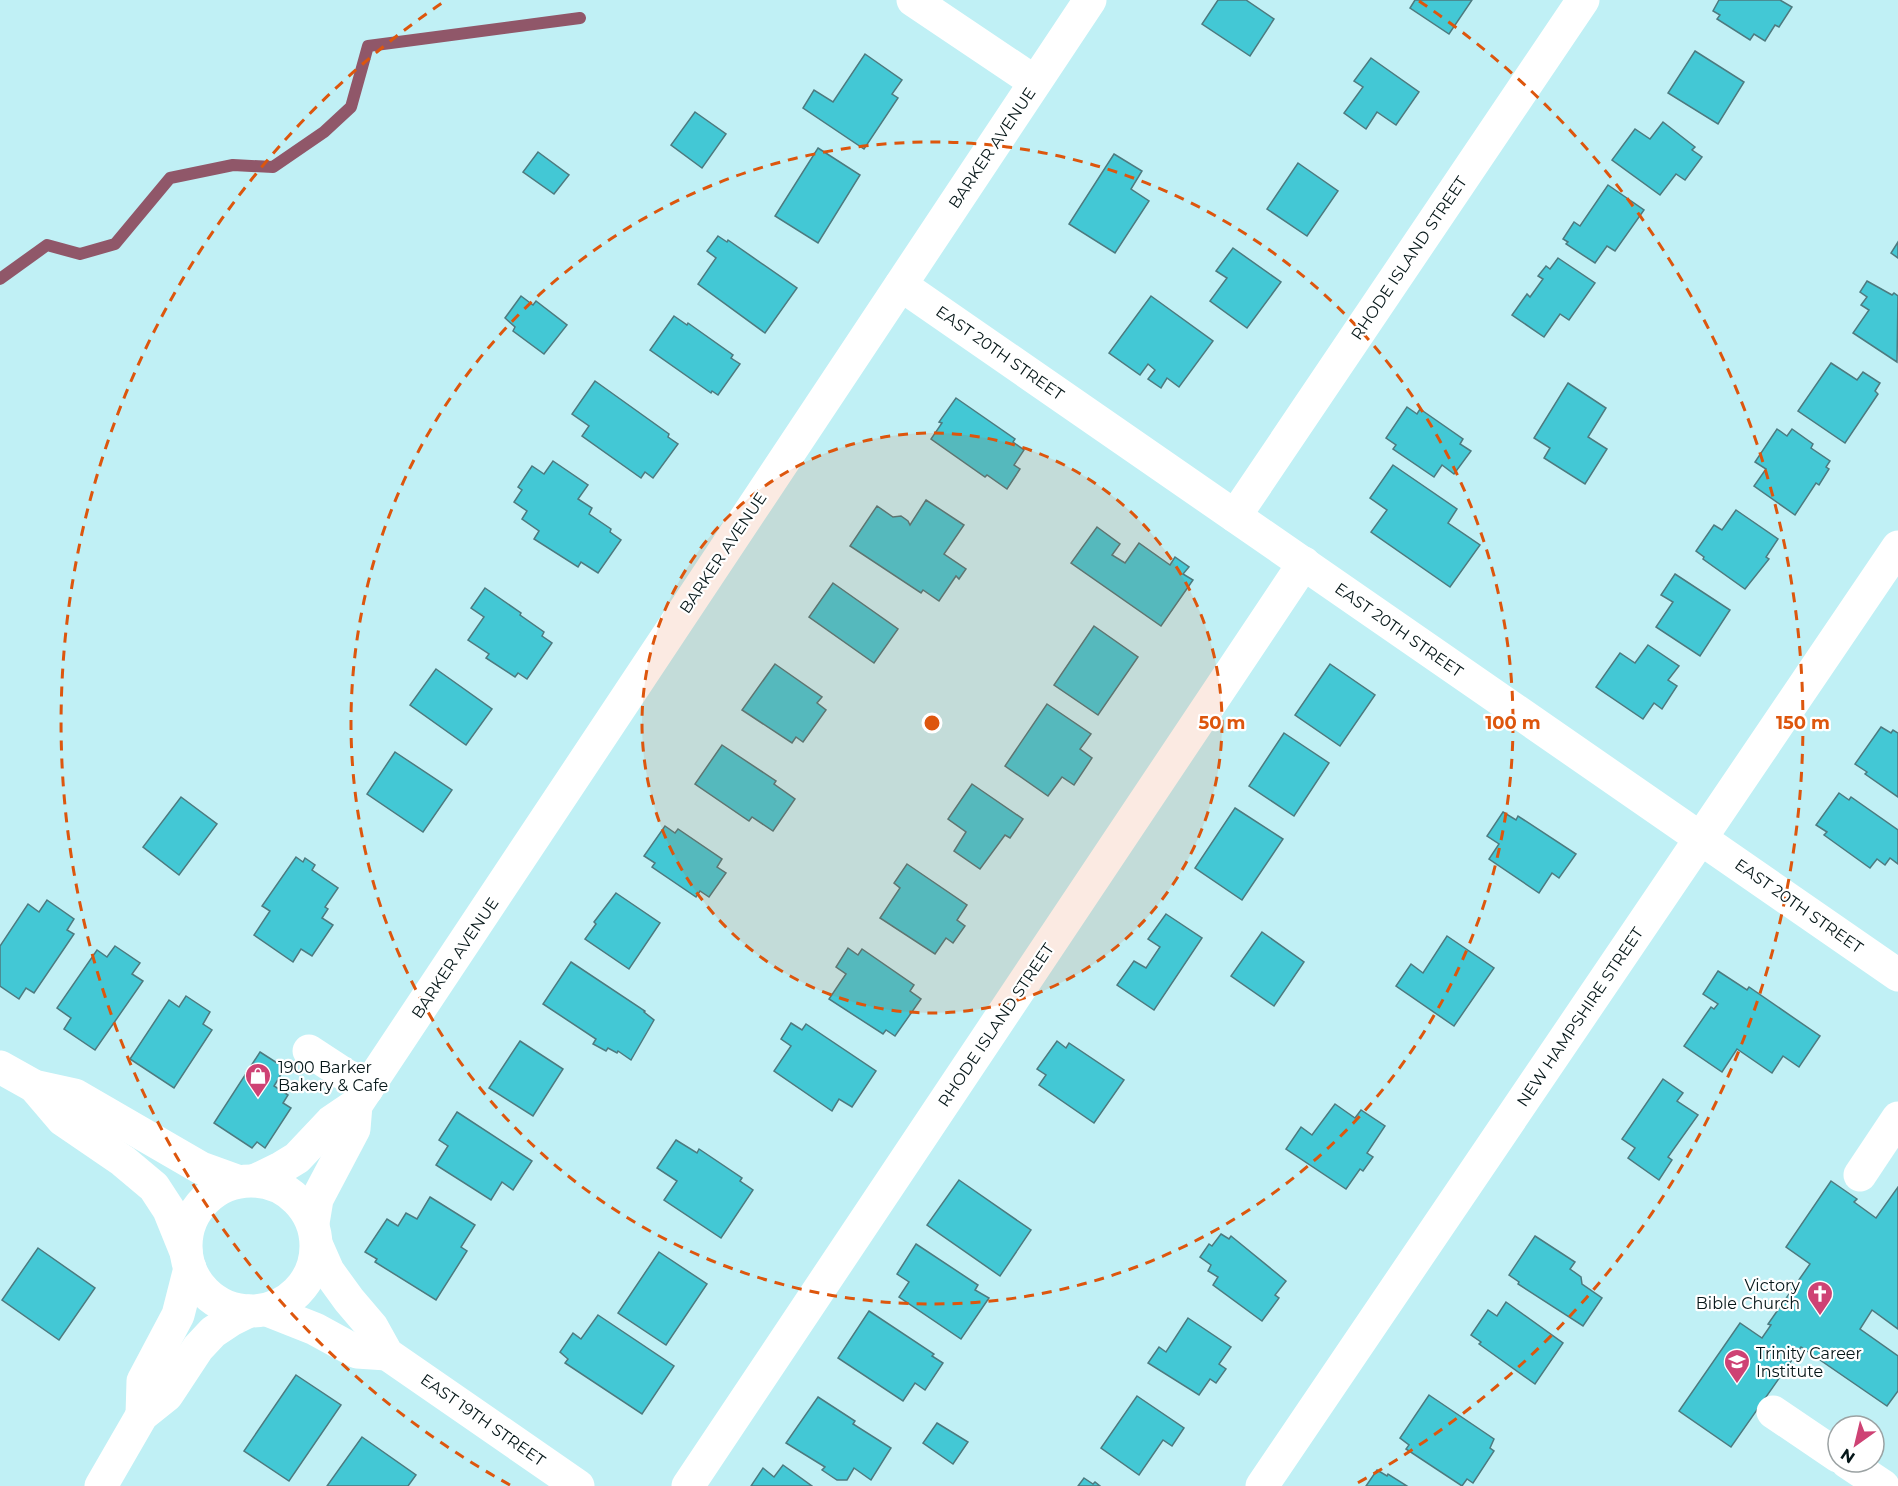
<svg xmlns="http://www.w3.org/2000/svg" width="1898" height="1486" font-family="Montserrat,sans-serif">
  <style>
    .lines { fill: none; stroke-linecap: round; stroke-linejoin: round }
    .stream { stroke: #905769; stroke-width: 12 }
    .building { fill: #43c8d5; stroke: #4d7a7f; stroke-width: 1.5 }
    .minor { stroke: #fff; stroke-width: 33 }
    .major { stroke: #fff; stroke-width: 33 }
    .ring { fill: none; stroke: #dd560d; stroke-width: 3; stroke-dasharray: 10 8 }
    .labels { text-anchor: middle; dominant-baseline: central; stroke-width: 4.5; stroke-linejoin: round; paint-order: stroke }
    .street-label { font-size: 16px; fill: #051618; stroke: #fff }
    .poi-label { font-size: 16px; fill: #051618; stroke: #fff; text-anchor: start }
    .centre { fill: #dd560d; stroke: #fff; stroke-width: 3 }
    .ring-label { font-size: 18px; text-anchor: middle; font-weight: bold; fill: #dd560d; stroke: #fff; stroke-width: 4.5; stroke-linejoin: round; paint-order: stroke }
  </style>
  <rect width="100%" height="100%" fill="#c0f0f5"/>
  <g class="lines">
    <!-- stream -->
    <polyline class="stream" points="0,279 47,245 80,254 115,244 170,178 233,165 273,167 324,132 351,107 368,46 580,18"/>
  </g>
  <!-- building -->
  <g class="building">
    <polygon points="1218,0 1246,0 1274,19 1250,56 1202,24"/>
    <polygon points="1415,0 1472,0 1449,34 1410,8"/>
    <polygon points="1719,0 1780,0 1792,7 1779,27 1775,25 1765,41 1754,34 1750,40 1717,19 1720,15 1713,11"/>
    <polygon points="1695,51 1744,82 1718,124 1668,93"/>
    <polygon points="865,54 902,80 892,94 898,98 864,149 803,108 814,90 833,102"/>
    <polygon points="1371,58 1419,92 1396,125 1377,112 1366,129 1344,113 1363,87 1354,81"/>
    <polygon points="695,112 726,134 702,168 671,145"/>
    <polygon points="1663,122 1695,147 1692,150 1702,157 1685,180 1676,174 1660,195 1612,160 1635,129 1650,139"/>
    <polygon points="818,148 860,175 818,243 775,216"/>
    <polygon points="538,152 569,175 554,194 523,172"/>
    <polygon points="1114,154 1142,171 1131,189 1149,201 1115,253 1069,224"/>
    <polygon points="1298,163 1338,191 1307,236 1267,209"/>
    <polygon points="1608,185 1644,210 1615,251 1607,246 1595,263 1566,244 1568,242 1563,239 1574,222 1580,226"/>
    <polygon points="718,236 727,242 728,240 797,288 765,333 698,284 716,258 707,251"/>
    <polygon points="1898,242 1898,258 1891,253"/>
    <polygon points="1233,248 1281,282 1247,328 1210,301 1227,278 1216,271"/>
    <polygon points="1558,258 1595,283 1569,320 1560,314 1544,337 1512,315 1527,294 1530,297 1543,279 1538,276 1546,266 1550,269"/>
    <polygon points="1867,281 1892,295 1894,293 1898,296 1897,362 1853,333 1869,310 1861,305 1867,297 1860,292"/>
    <polygon points="521,296 533,305 536,301 567,325 544,354 513,331 515,327 505,318"/>
    <polygon points="1151,296 1213,341 1179,387 1167,378 1161,388 1148,379 1155,370 1148,364 1140,375 1109,353"/>
    <polygon points="674,316 687,325 688,323 733,355 731,358 740,364 718,395 712,391 711,393 650,350"/>
    <polygon points="1831,363 1857,380 1863,372 1880,383 1875,391 1878,394 1845,443 1798,411"/>
    <polygon points="595,381 669,434 668,437 678,444 653,478 645,472 641,478 582,436 589,426 572,414"/>
    <polygon points="1568,383 1606,408 1588,437 1607,449 1585,484 1544,458 1550,448 1534,438"/>
    <polygon points="956,398 1015,439 1013,442 1024,450 1014,465 1020,469 1007,489 987,475 985,477 931,439 942,423 939,422"/>
    <polygon points="1407,407 1417,414 1420,409 1463,439 1460,444 1471,451 1454,474 1442,465 1434,477 1393,449 1396,445 1386,438"/>
    <polygon points="1777,429 1787,436 1792,429 1813,444 1811,448 1830,461 1826,467 1829,469 1819,485 1816,483 1795,515 1754,486 1766,469 1755,462"/>
    <polygon points="553,461 588,485 578,499 592,508 589,514 611,529 610,532 621,540 598,573 581,562 578,567 534,539 539,531 522,519 527,511 514,502 522,490 518,487 532,466 544,474"/>
    <polygon points="1393,465 1457,509 1448,523 1480,545 1450,587 1371,532 1387,510 1370,498"/>
    <polygon points="926,500 964,525 944,554 966,569 959,579 956,576 939,601 923,590 921,593 850,546 877,506 893,517 901,516 908,521 910,525"/>
    <polygon points="1736,510 1778,539 1766,557 1769,559 1745,589 1703,559 1704,557 1696,551 1714,525 1722,530"/>
    <polygon points="1097,527 1120,544 1112,555 1125,563 1139,543 1170,565 1175,557 1189,567 1183,574 1193,580 1161,626 1071,563"/>
    <polygon points="1675,574 1730,610 1700,656 1656,627 1673,602 1661,595"/>
    <polygon points="833,583 898,629 874,663 809,617"/>
    <polygon points="485,588 521,613 520,615 544,632 542,636 552,643 527,679 518,673 515,677 486,658 489,654 468,640 484,617 471,608"/>
    <polygon points="1094,626 1138,657 1098,715 1054,685"/>
    <polygon points="1648,645 1679,666 1668,680 1677,686 1662,709 1654,703 1643,719 1596,687 1620,653 1635,663"/>
    <polygon points="775,664 822,697 817,703 826,710 803,742 796,737 792,743 742,710"/>
    <polygon points="1330,664 1375,695 1340,746 1295,715"/>
    <polygon points="436,669 492,709 466,745 410,705"/>
    <polygon points="1047,704 1091,734 1080,749 1092,758 1074,785 1062,777 1048,796 1005,766"/>
    <polygon points="1881,727 1891,733 1893,730 1898,733 1898,797 1865,774 1867,772 1855,764"/>
    <polygon points="1284,733 1329,763 1294,816 1249,786"/>
    <polygon points="722,745 776,781 774,784 795,799 773,831 752,817 749,821 695,784"/>
    <polygon points="395,752 452,790 423,832 367,794"/>
    <polygon points="972,784 1023,819 1010,838 1005,835 980,869 954,851 966,832 948,819"/>
    <polygon points="1839,793 1849,800 1851,797 1898,830 1898,864 1890,858 1885,865 1877,859 1870,868 1824,835 1827,832 1816,825"/>
    <polygon points="181,797 217,824 179,875 143,847"/>
    <polygon points="1235,808 1283,839 1242,900 1195,868"/>
    <polygon points="1503,812 1516,820 1518,816 1576,854 1559,878 1552,873 1539,893 1489,859 1499,844 1487,836"/>
    <polygon points="665,826 675,833 678,829 722,859 717,867 726,873 709,897 700,891 696,897 652,867 655,863 644,856"/>
    <polygon points="296,857 303,862 305,858 315,865 312,870 338,888 325,907 328,909 322,918 333,925 312,956 301,949 293,962 254,935 270,911 262,906"/>
    <polygon points="907,864 967,905 957,920 965,926 953,943 946,938 935,954 880,918 900,888 894,883"/>
    <polygon points="616,893 660,923 629,969 585,939 596,924 594,922"/>
    <polygon points="47,900 74,919 67,930 74,934 34,993 26,988 19,999 0,986 0,946 28,904 39,912"/>
    <polygon points="1166,914 1202,938 1154,1010 1117,985 1134,961 1146,968 1160,947 1148,939"/>
    <polygon points="1262,932 1304,962 1274,1006 1231,976"/>
    <polygon points="1447,936 1494,968 1454,1026 1396,986 1411,964 1423,973"/>
    <polygon points="115,946 140,963 132,974 143,981 95,1050 64,1029 71,1018 57,1008 97,950 107,957"/>
    <polygon points="848,948 858,955 862,949 914,985 910,991 921,999 895,1036 886,1030 883,1034 829,999 846,974 836,967"/>
    <polygon points="571,962 645,1011 644,1012 654,1020 631,1060 618,1051 617,1053 608,1048 606,1051 593,1044 596,1039 543,1004"/>
    <polygon points="1718,971 1747,990 1749,987 1820,1036 1799,1067 1783,1056 1772,1073 1737,1049 1722,1072 1684,1046 1711,1007 1714,1009 1718,1004 1703,994"/>
    <polygon points="186,996 210,1012 203,1024 212,1030 174,1088 130,1059 169,1000 179,1007"/>
    <polygon points="791,1023 802,1030 806,1024 876,1071 852,1107 839,1099 832,1111 774,1071 791,1046 781,1039"/>
    <polygon points="520,1041 563,1069 533,1116 489,1088"/>
    <polygon points="1057,1041 1066,1048 1069,1043 1124,1080 1094,1123 1039,1085 1046,1075 1037,1069"/>
    <polygon points="260,1052 285,1068 274,1086 288,1095 283,1103 291,1108 265,1148 257,1142 252,1148 214,1123"/>
    <polygon points="1663,1079 1683,1093 1677,1101 1698,1115 1668,1157 1672,1160 1659,1180 1628,1158 1635,1148 1622,1139"/>
    <polygon points="1335,1104 1355,1118 1361,1110 1385,1126 1367,1153 1373,1157 1363,1171 1360,1169 1346,1189 1286,1149 1301,1127 1312,1135"/>
    <polygon points="457,1112 532,1161 513,1190 502,1182 491,1200 436,1165 448,1146 439,1140"/>
    <polygon points="676,1140 697,1153 699,1149 742,1178 740,1181 753,1190 721,1238 664,1200 677,1181 657,1168"/>
    <polygon points="959,1180 1031,1230 1000,1276 927,1225"/>
    <polygon points="1831,1181 1857,1199 1854,1202 1876,1218 1898,1187 1898,1329 1872,1310 1860,1329 1898,1356 1898,1391 1887,1406 1801,1347 1731,1447 1679,1411 1740,1323 1762,1338 1771,1325 1768,1324 1810,1264 1786,1247"/>
    <polygon points="430,1197 475,1225 461,1247 467,1251 436,1300 375,1262 377,1259 365,1252 387,1219 398,1226 406,1213 417,1219"/>
    <polygon points="1221,1234 1229,1239 1231,1236 1286,1281 1275,1295 1279,1298 1262,1321 1213,1285 1218,1277 1208,1271 1211,1265 1200,1257 1209,1244 1212,1246"/>
    <polygon points="1535,1236 1575,1262 1570,1269 1581,1277 1582,1284 1602,1298 1583,1326 1518,1284 1519,1282 1509,1275"/>
    <polygon points="916,1244 978,1285 975,1290 989,1298 961,1339 899,1297 909,1282 897,1274"/>
    <polygon points="38,1248 95,1288 59,1340 2,1300"/>
    <polygon points="659,1252 707,1284 666,1345 618,1313"/>
    <polygon points="1506,1302 1563,1343 1535,1384 1479,1344 1481,1342 1471,1335 1488,1310 1497,1316"/>
    <polygon points="869,1311 934,1354 932,1356 943,1363 925,1390 915,1383 903,1401 838,1358"/>
    <polygon points="598,1315 674,1366 642,1414 565,1363 568,1359 560,1352 573,1333 581,1339"/>
    <polygon points="1188,1318 1231,1347 1219,1364 1226,1369 1216,1383 1210,1379 1199,1395 1148,1363 1159,1347 1166,1352"/>
    <polygon points="296,1375 341,1405 289,1481 244,1451"/>
    <polygon points="1429,1395 1494,1439 1490,1448 1494,1451 1473,1483 1467,1479 1462,1486 1406,1449 1409,1445 1400,1438"/>
    <polygon points="1137,1396 1184,1428 1172,1446 1163,1440 1139,1475 1101,1448"/>
    <polygon points="818,1397 855,1421 853,1424 891,1448 871,1480 854,1468 847,1480 837,1480 822,1470 825,1467 786,1443"/>
    <polygon points="937,1423 968,1442 953,1464 923,1443"/>
    <polygon points="362,1437 416,1475 408,1486 327,1486"/>
    <polygon points="783,1465 812,1486 751,1486 763,1468 774,1477"/>
    <polygon points="1377,1470 1387,1476 1388,1474 1407,1486 1366,1486"/>
    <polygon points="1084,1478 1093,1484 1095,1482 1100,1486 1078,1486"/>
  </g>
  <g class="lines">
    <!-- minor -->
    <g class="minor">
      <polyline points="913,0 1035,82"/>
      <polyline points="901,285 1898,975"/>
      <polyline points="1235,516 1583,0"/>
      <polyline points="309,1051 367,1089"/>
      <polyline points="1860,1175 1898,1118"/>
      <polyline points="256,1180 279,1169 297,1158 331,1122 356,1105 1090,0"/>
      <polyline points="313,1223 317,1199 354,1129 356,1105"/>
      <polyline points="1773,1412 1838,1456"/>
      <polyline points="142,1415 143,1381 178,1315 190,1268"/>
      <polyline points="1847,1462 1883,1486"/>
      <polyline points="101,1486 142,1415 167,1395 198,1348 213,1332 231,1320 249,1311"/>
      <polyline points="688,1486 1304,563"/>
      <polyline points="1262,1486 1898,547"/>
    </g>
    <!-- major -->
    <g class="major">
      <polyline points="0,1067 34,1086 75,1095 201,1168 237,1181"/>
      <polyline points="34,1086 63,1120 123,1161 154,1187 169,1210 186,1252"/>
      <circle cx="251" cy="1246" r="65"/>
      <polyline points="317,1246 328,1271 349,1300 372,1327 387,1354 578,1486"/>
      <polyline points="267,1310 315,1329 357,1352 387,1354"/>
    </g>
  </g>
  <!-- distance rings -->
  <circle cx="932" cy="723" r="290" fill="#dd560d" fill-opacity=".12"/>
  <g class="ring">
    <circle cx="932" cy="723" r="290"/>
    <circle cx="932" cy="723" r="581"/>
    <path d="M510 1485A871 871 0 0 1 445 1M1419 1A871 871 0 0 1 1354 1485"/>
  </g>
  <!-- icons -->
  <defs>
    <symbol id="shop-pin" viewBox="-11 -11 22 30"><path d="M0 17L-7.5 6A9.5 9.5 0 1 1 7.5 6Z" fill="#ce4274" stroke="#fff"/><path d="M-5-2.5h2.3a2.7 3.5 0 0 1 5.4 0H5L5.5 6h-11ZM-1.5-2.5h3a1.5 2.3 0 0 0-3 0Z" fill="#fff"/></symbol>
    <symbol id="church-pin" viewBox="-11 -11 22 30"><path d="M0 17L-7.5 6A9.5 9.5 0 1 1 7.5 6Z" fill="#ce4274" stroke="#fff"/><path d="M-1.2-6h2.4v3.5h3.3v2.4h-3.3V6h-2.4V-.1h-3.3v-2.4h3.3Z" fill="#fff"/></symbol>
    <symbol id="university-pin" viewBox="-11 -11 22 30"><path d="M0 17L-7.5 6A9.5 9.5 0 1 1 7.5 6Z" fill="#ce4274" stroke="#fff"/><path d="M0-5L7-2L0 1L-7-2ZM-4 1L0 2.5L4 1V4Q0 6-4 4Z" fill="#fff"/></symbol>
  </defs>
  <g fill-rule="evenodd">
    <use href="#shop-pin" x="243" y="1061" width="30" height="40"/>
    <use href="#church-pin" x="1805" y="1279" width="30" height="40"/>
    <use href="#university-pin" x="1722" y="1347" width="30" height="40"/>
  </g>
  <g class="labels">
    <!-- street labels -->
    <g class="street-label">
      <text transform="translate(992 148) rotate(-56)">BARKER AVENUE</text>
      <text transform="translate(1409 258) rotate(-56)">RHODE ISLAND STREET</text>
      <text transform="translate(1000 353) rotate(35)">EAST 20TH STREET</text>
      <text transform="translate(723 553) rotate(-56)">BARKER AVENUE</text>
      <text transform="translate(1399 630) rotate(35)">EAST 20TH STREET</text>
      <text transform="translate(1799 906) rotate(35)">EAST 20TH STREET</text>
      <text transform="translate(455 958) rotate(-56)">BARKER AVENUE</text>
      <text transform="translate(1580 1017) rotate(-56)">NEW HAMPSHIRE STREET</text>
      <text transform="translate(996 1025) rotate(-56)">RHODE ISLAND STREET</text>
      <text transform="translate(483 1420) rotate(35)">EAST 19TH STREET</text>
    </g>
    <!-- poi labels -->
    <g class="poi-label">
      <text x="278" y="1067">1900 Barker<tspan x="278" dy="18">Bakery &amp; Cafe</tspan></text>
      <text x="1800" y="1285" text-anchor="end">Victory<tspan x="1800" dy="18">Bible Church</tspan></text>
      <text x="1756" y="1353">Trinity Career<tspan x="1756" dy="18">Institute</tspan></text>
    </g>
  </g>
  <circle cx="932" cy="723" r="9" class="centre"/>
  <g class="ring-label">
    <text x="1222" y="729">50 m</text>
    <text x="1513" y="729">100 m</text>
    <text x="1803" y="729">150 m</text>
  </g>
  <!-- north arrow -->
  <g transform="translate(1856 1444) rotate(214)"><circle r="28" fill="#ffffff" stroke="#9ba2a3" stroke-width="1.5"/>
  <path d="M0-4.5L10 22L0 15L-10 22Z" fill="#ce4274"/>
  <text y="-9" font-size="16" font-weight="bold" text-anchor="middle" fill="#051618">N</text>
  </g>
</svg>
